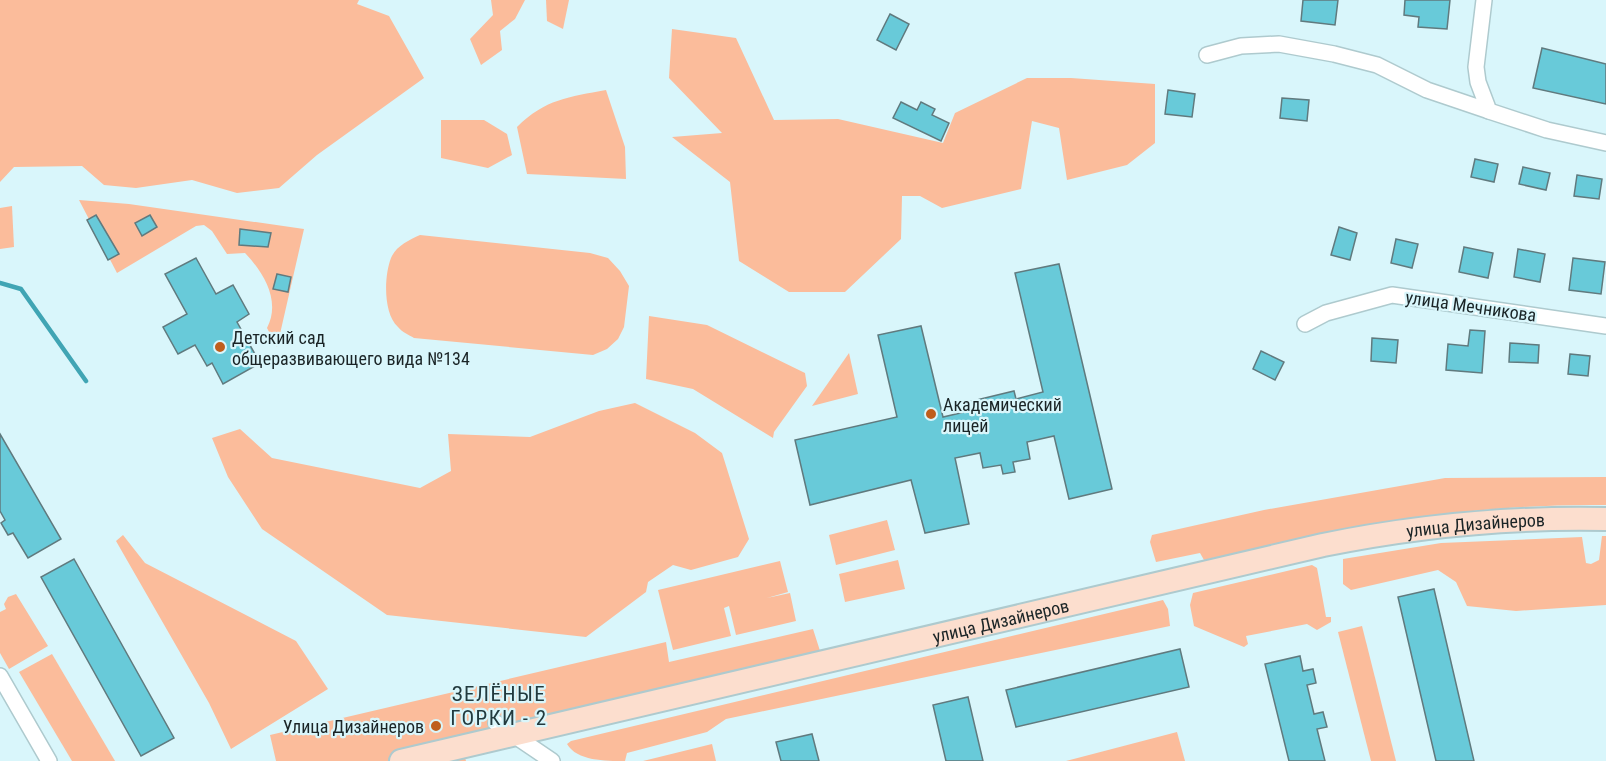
<svg xmlns="http://www.w3.org/2000/svg" width="1606" height="761" font-family="'Roboto Condensed',sans-serif">
  <style>
    .green { fill: #fbbc9b }
    .lines { fill: none; stroke-linecap: round; stroke-linejoin: round }
    .stream { stroke: #40a5b4; stroke-width: 4.5 }
    .building { fill: #68cad9; stroke: #607a7e; stroke-width: 1.5 }
    .street-casing { stroke: #aecace; stroke-width: 18 }
    .secondary-casing { stroke: #aecace; stroke-width: 26 }
    .street { stroke: #fff; stroke-width: 15 }
    .secondary { stroke: #fcdece; stroke-width: 22 }
    .poi-dot { fill: #bf5e1c; stroke: #d9f6fb; stroke-width: 2 }
    .labels { text-anchor: middle; dominant-baseline: central; stroke-width: 4.5; stroke-linejoin: round; paint-order: stroke }
    .street-label { font-size: 18px; fill: #1a2426; stroke: #d9f6fb }
    .poi-label { font-size: 18px; fill: #1a2426; stroke: #d9f6fb; text-anchor: start }
    .quarter-label { font-size: 21px; letter-spacing: 1.5px; fill: #223a3e; stroke: #d9f6fb }
  </style>
  <rect width="100%" height="100%" fill="#d9f6fb"/>
  <!-- green -->
  <g class="green">
    <polygon points="0,0 359,0 357,4 389,16 424,78 317,155 279,188 237,193 192,180 136,188 104,185 82,166 14,167 0,182"/>
    <polygon points="491,0 525,0 515,19 500,31 502,50 481,65 470,39 493,15"/>
    <polygon points="546,0 569,0 563,29 547,21"/>
    <polygon points="672,29 736,38 774,120 838,119 943,143 955,113 1027,78 1071,78 1155,84 1155,143 1127,165 1067,180 1059,128 1032,121 1021,189 942,208 920,196 902,196 901,239 845,292 789,292 739,261 730,182 672,137 722,133 669,78"/>
    <path d="M606,90L625,147L626,179L527,174L517,127C545,99 569,97 606,90Z"/>
    <polygon points="441,120 484,120 507,134 512,155 488,168 441,158"/>
    <path d="M79,200L129,204L304,229L277,347L267,328C281,301 264,273 245,253L227,254L212,231L204,225L196,226L117,273Z"/>
    <polygon points="12,206 14,247 0,249 0,208"/>
    <path d="M420,235L590,253L608,258L620,271L629,286L624,327L618,339L607,349L593,355L414,338C409,335 402,332 398,327C383,313 384,276 391,258C396,246 409,240 420,235Z"/>
    <polygon points="649,316 707,325 805,373 807,386 774,432 773,438 693,389 646,379"/>
    <polygon points="849,353 858,394 812,406"/>
    <polygon points="635,403 695,433 722,453 749,539 738,557 691,570 673,565 648,582 646,592 586,637 387,615 262,529 228,477 212,438 240,429 272,458 420,488 451,471 448,434 530,437 599,411"/>
    <path d="M1606,477V505C1464,503 1341,529 1204,560L1200,553L1156,562L1150,542L1152,535L1264,510L1445,478Z"/>
    <polygon points="887,520 895,550 836,565 829,535"/>
    <polygon points="123,535 145,563 296,641 328,689 231,749 209,703 116,541"/>
    <polygon points="1602,536 1606,536 1606,605 1516,611 1467,606 1456,582 1438,570 1351,590 1343,584 1343,559 1441,543 1582,537 1586,563 1591,564 1599,560"/>
    <polygon points="898,560 905,589 845,602 839,574"/>
    <polygon points="780,561 788,592 767,598 790,593 796,621 736,635 729,606 724,608 731,636 673,650 658,590"/>
    <polygon points="1312,565 1317,568 1326,617 1331,617 1331,622 1317,630 1307,624 1246,636 1248,644 1244,647 1194,626 1190,605 1193,593"/>
    <polygon points="16,594 48,646 9,669 0,653 0,612 6,609 4,604 8,597"/>
    <path d="M1163,600L1168,609L1170,626L726,719L707,732L627,753L625,761C605,761 577,761 567,744L571,741Z"/>
    <polygon points="1362,626 1396,761 1371,761 1338,632"/>
    <polygon points="813,629 821,654 460,741 466,761 276,761 270,735 666,642 669,662"/>
    <polygon points="52,654 115,761 72,761 19,672"/>
    <polygon points="1177,732 1185,761 1066,761"/>
    <polygon points="712,744 716,761 643,761"/>
  </g>
  <g class="lines">
    <!-- stream -->
    <polyline class="stream" points="0,283 21,289 86,381"/>
  </g>
  <!-- building -->
  <g class="building">
    <polygon points="1303,0 1338,0 1335,25 1301,21"/>
    <polygon points="1405,0 1450,0 1447,29 1418,27 1419,17 1404,15"/>
    <polygon points="890,14 909,24 896,50 877,40"/>
    <polygon points="1542,48 1606,64 1606,104 1533,88"/>
    <polygon points="1168,90 1195,94 1192,117 1165,114"/>
    <polygon points="1282,98 1309,100 1307,121 1280,118"/>
    <polygon points="901,102 917,110 921,102 935,109 932,115 949,123 941,141 893,118"/>
    <polygon points="1475,159 1498,164 1494,182 1471,177"/>
    <polygon points="1523,167 1550,173 1546,190 1519,184"/>
    <polygon points="1577,175 1602,179 1599,199 1574,196"/>
    <polygon points="96,215 119,254 108,260 87,220"/>
    <polygon points="150,215 157,227 142,236 135,223"/>
    <polygon points="1339,227 1357,233 1350,260 1331,255"/>
    <polygon points="240,229 271,233 268,247 239,245"/>
    <polygon points="1396,239 1418,244 1412,268 1391,263"/>
    <polygon points="1464,247 1493,253 1488,278 1459,272"/>
    <polygon points="1518,249 1545,254 1540,282 1514,277"/>
    <polygon points="196,258 216,294 233,285 249,314 237,322 260,363 223,384 212,363 207,366 195,345 178,354 163,327 187,314 165,274"/>
    <polygon points="1573,258 1605,262 1601,294 1569,290"/>
    <polygon points="1059,264 1112,489 1069,499 1054,436 1027,442 1030,459 1013,462 1015,472 1003,474 1001,465 983,468 980,453 955,458 969,524 925,533 911,480 810,505 795,440 897,417 878,335 921,326 943,417 969,411 968,402 1014,391 1016,399 1043,392 1015,273"/>
    <polygon points="277,274 291,277 288,292 273,289"/>
    <polygon points="1470,330 1485,331 1482,373 1446,370 1448,344 1468,346"/>
    <polygon points="1372,338 1398,340 1396,363 1371,361"/>
    <polygon points="1510,343 1539,345 1538,363 1509,362"/>
    <polygon points="1261,351 1284,362 1275,380 1253,369"/>
    <polygon points="1570,354 1590,356 1588,376 1568,374"/>
    <polygon points="0,434 61,539 28,558 13,533 8,535 1,523 5,520 0,511"/>
    <polygon points="74,559 174,738 141,756 41,577"/>
    <polygon points="1434,589 1474,761 1436,761 1398,597"/>
    <polygon points="1180,649 1189,687 1016,727 1006,690"/>
    <polygon points="1300,656 1303,671 1313,669 1316,683 1307,685 1314,714 1323,712 1327,727 1317,729 1325,761 1289,761 1265,664"/>
    <polygon points="968,697 983,761 946,761 933,705"/>
    <polygon points="812,734 819,761 781,761 776,742"/>
  </g>
  <g class="lines">
    <defs>
      <g id="street">
        <polyline points="1484,0 1476,67 1478,82 1489,111 1547,130 1606,143"/>
        <polyline points="1207,55 1241,46 1279,44 1334,54 1377,65 1427,90 1489,111"/>
        <polyline points="1305,324 1326,313 1392,295 1606,326"/>
        <polyline points="0,676 49,761"/>
        <polyline points="496,723 552,761"/>
      </g>
      <g id="secondary">
        <path id="s1" d="M401,761L1323,545C1416,526 1511,517 1606,519"/>
      </g>
    </defs>
    <!-- street casing -->
    <use href="#street" class="street-casing"/>
    <!-- secondary casing -->
    <use href="#secondary" class="secondary-casing"/>
    <!-- street -->
    <use href="#street" class="street"/>
    <!-- secondary -->
    <use href="#secondary" class="secondary"/>
  </g>
  <!-- markers -->
  <g class="poi-dot">
    <circle cx="220" cy="347" r="6"/>
    <circle cx="931" cy="414" r="6"/>
    <circle cx="436" cy="726" r="6"/>
  </g>
  <g class="labels">
    <!-- street labels -->
    <g class="street-label">
      <text transform="translate(1471 306) rotate(8)">улица Мечникова</text>
      <text stroke="none"><textPath href="#s1" startOffset="1101">улица Дизайнеров</textPath></text>
      <text stroke="none"><textPath href="#s1" startOffset="616">улица Дизайнеров</textPath></text>
    </g>
    <!-- poi labels -->
    <g class="poi-label">
      <text x="232" y="337">Детский сад<tspan x="232" dy="21">общеразвивающего вида №134</tspan></text>
      <text x="943" y="404">Академический<tspan x="943" dy="21">лицей</tspan></text>
      <text x="424" y="726" text-anchor="end">Улица Дизайнеров</text>
    </g>
    <!-- quarter labels -->
    <g class="quarter-label">
      <text x="499" y="694">ЗЕЛЁНЫЕ<tspan x="499" dy="24">ГОРКИ - 2</tspan></text>
    </g>
  </g>
</svg>
